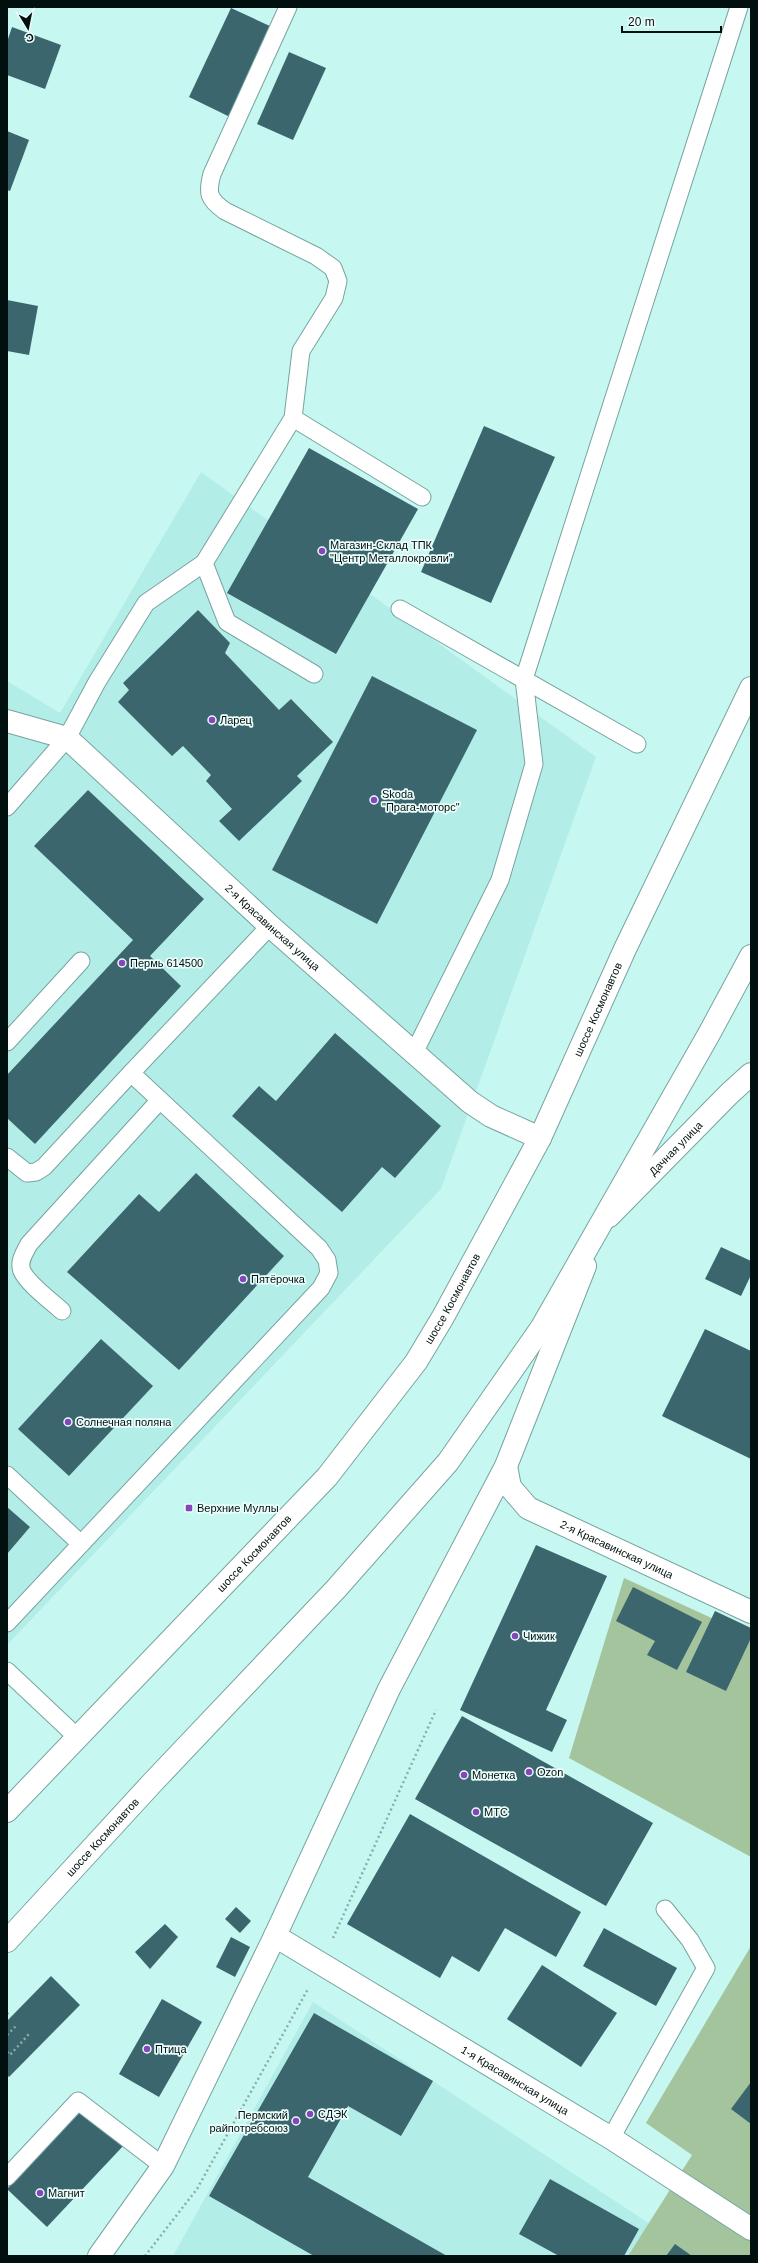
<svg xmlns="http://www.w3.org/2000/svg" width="758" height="2263" font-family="Arial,sans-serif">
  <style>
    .built { fill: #b3ede7 }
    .green { fill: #a3c49d }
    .building { fill: #3b666e }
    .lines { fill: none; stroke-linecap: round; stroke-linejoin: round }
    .lane-casing { stroke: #77a4a0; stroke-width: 19 }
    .street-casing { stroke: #77a4a0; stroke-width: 24 }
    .primary-casing { stroke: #77a4a0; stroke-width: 24 }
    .path { stroke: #89aeaa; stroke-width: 2.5; stroke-dasharray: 2 3; stroke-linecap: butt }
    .lane { stroke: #fff; stroke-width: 17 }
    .street { stroke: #fff; stroke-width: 22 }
    .primary { stroke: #fff; stroke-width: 22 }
    .poi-dot { fill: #8646bb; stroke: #eafdfb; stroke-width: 1.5 }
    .labels { text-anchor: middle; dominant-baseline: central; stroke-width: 3.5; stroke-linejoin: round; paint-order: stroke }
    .poi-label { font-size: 11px; fill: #01100f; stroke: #eafdfb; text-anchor: start }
    .street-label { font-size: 11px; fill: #01100f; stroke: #eafdfb }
  </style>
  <rect width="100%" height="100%" fill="#c7f7f1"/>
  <!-- built -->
  <g class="built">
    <polygon points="201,472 596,757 441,1189 7,1645 7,681 60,713"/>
    <polygon points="313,2002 650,2224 628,2256 173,2256"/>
  </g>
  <!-- green -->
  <g class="green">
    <polygon points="624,1578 751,1636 751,1857 569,1758"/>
    <polygon points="751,1946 751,2256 628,2256 692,2155 646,2123"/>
  </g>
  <!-- building -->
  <g class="building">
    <polygon points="231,8 272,27 230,117 189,97"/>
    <polygon points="12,27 61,45 45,89 7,75 7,42"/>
    <polygon points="289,52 326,68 293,140 257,124"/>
    <polygon points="7,131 29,140 10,191 7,190"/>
    <polygon points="7,300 38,306 29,355 7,351"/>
    <polygon points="484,426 555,457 491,603 421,572"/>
    <polygon points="309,448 418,509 336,654 227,593"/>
    <polygon points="198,610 230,643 225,653 279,710 291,699 333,742 297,776 302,781 239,841 219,821 232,809 206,781 211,775 183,746 172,756 118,702 129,690 123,683"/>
    <polygon points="372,676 477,730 377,924 272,870"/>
    <polygon points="88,790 204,899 150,956 181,986 35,1144 7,1118 7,1075 133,940 34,846"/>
    <polygon points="335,1033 441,1126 395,1178 382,1167 342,1212 232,1116 259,1086 276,1101"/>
    <polygon points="196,1173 284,1256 179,1370 67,1272 139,1194 159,1212"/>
    <polygon points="721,1247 751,1261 751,1275 741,1296 705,1279"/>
    <polygon points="705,1329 751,1351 751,1459 662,1416"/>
    <polygon points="101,1339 153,1386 69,1476 18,1429"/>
    <polygon points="7,1507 30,1527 7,1554"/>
    <polygon points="536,1545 607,1576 546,1710 567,1720 552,1752 460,1710"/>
    <polygon points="633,1587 702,1622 677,1670 647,1655 655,1641 616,1621"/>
    <polygon points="715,1611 751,1628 751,1638 726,1691 686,1672"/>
    <polygon points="462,1716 653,1823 606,1906 415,1799"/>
    <polygon points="410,1814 581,1912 556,1957 505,1928 479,1972 452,1956 440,1978 347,1924"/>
    <polygon points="236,1907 251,1921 240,1933 225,1919"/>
    <polygon points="165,1924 178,1937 150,1969 135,1952"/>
    <polygon points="604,1928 677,1968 656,2006 583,1966"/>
    <polygon points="231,1937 250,1947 235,1977 216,1967"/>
    <polygon points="542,1965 617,2013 581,2067 507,2019"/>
    <polygon points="51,1976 80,2005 9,2077 7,2075 7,2021"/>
    <polygon points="162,1999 202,2022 159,2097 119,2074"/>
    <polygon points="314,2013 433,2081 401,2136 348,2106 308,2177 447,2256 314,2256 209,2196"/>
    <polygon points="751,2082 751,2124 731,2109"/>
    <polygon points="84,2107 124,2145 47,2227 7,2189"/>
    <polygon points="550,2179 639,2229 624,2256 559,2256 519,2234"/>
    <polygon points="675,2244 692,2256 666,2256"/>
  </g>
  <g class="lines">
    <defs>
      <g id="lane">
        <polyline points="293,418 422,497"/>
        <polyline points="204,563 227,622 314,674"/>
        <polyline points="400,609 637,744"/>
        <path d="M7,807L67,738L97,682L146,603L204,563L293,418L301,351L334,298L338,281L333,268L316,256L225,211C208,199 207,193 212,174L288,7"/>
        <polyline points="7,1042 81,961"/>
        <polyline points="414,1053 500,880 534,764 524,679 739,7"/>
        <polyline points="7,1157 27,1173 36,1172 44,1167 131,1073"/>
        <path d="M62,1311C52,1302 27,1283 22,1271C18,1261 25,1252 29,1244L160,1100"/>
        <polyline points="7,1475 81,1544"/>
        <polyline points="7,1623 321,1288 329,1273 327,1260 319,1248 131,1073 270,926"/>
        <polyline points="7,1671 77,1737"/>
        <polyline points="611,2138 706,1968 690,1940 665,1909"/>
        <polyline points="7,2177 78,2101 163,2166"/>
      </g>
      <g id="street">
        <path id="s1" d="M7,721L67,738L270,926L470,1102L491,1116L540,1138"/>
        <path id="s2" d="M609,1216L729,1094L751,1074"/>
        <path id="s3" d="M506,1466L510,1487L528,1508L751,1612"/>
        <path id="s4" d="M275,1936L611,2138L751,2229"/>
        <polyline points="99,2256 163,2166 275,1936 389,1689 506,1466 585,1266"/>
      </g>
      <g id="primary">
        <path id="s5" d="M7,1811L327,1477L416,1362L443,1317L540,1138L625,949L751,688"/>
        <path id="s6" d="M7,1941L153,1782L336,1589L448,1462L542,1327L709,1034L751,956"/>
      </g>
    </defs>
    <!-- lane casing -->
    <use href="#lane" class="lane-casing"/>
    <!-- street casing -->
    <use href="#street" class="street-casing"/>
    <!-- primary casing -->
    <use href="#primary" class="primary-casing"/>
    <!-- path -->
    <g class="path">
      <polyline points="333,1938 436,1710"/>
      <polyline points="7,2013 11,2017"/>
      <polyline points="7,2035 16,2026"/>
      <polyline points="7,2052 10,2055 29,2034"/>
      <polyline points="145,2256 197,2189 308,1989"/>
    </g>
    <!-- lane -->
    <use href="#lane" class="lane"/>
    <!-- street -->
    <use href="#street" class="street"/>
    <!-- primary -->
    <use href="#primary" class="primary"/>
  </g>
  <!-- markers -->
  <g class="poi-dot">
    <circle cx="322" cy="551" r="4"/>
    <circle cx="212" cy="720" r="4"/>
    <circle cx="374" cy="800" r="4"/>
    <circle cx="122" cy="963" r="4"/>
    <circle cx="243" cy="1279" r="4"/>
    <circle cx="68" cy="1422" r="4"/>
    <rect x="185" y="1504" width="8" height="8" rx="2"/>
    <circle cx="515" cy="1636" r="4"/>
    <circle cx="529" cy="1772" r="4"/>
    <circle cx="464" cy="1775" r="4"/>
    <circle cx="476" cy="1812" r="4"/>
    <circle cx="147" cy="2049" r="4"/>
    <circle cx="310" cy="2114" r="4"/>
    <circle cx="296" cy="2121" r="4"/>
    <circle cx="40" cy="2193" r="4"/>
  </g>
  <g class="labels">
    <!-- poi labels -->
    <g class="poi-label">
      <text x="330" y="545">Магазин-Склад ТПК<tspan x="330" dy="13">"Центр Металлокровли"</tspan></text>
      <text x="220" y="720">Ларец</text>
      <text x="382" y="794">Skoda<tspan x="382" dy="13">"Прага-моторс"</tspan></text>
      <text x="130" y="963">Пермь 614500</text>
      <text x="251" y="1279">Пятёрочка</text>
      <text x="76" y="1422">Солнечная поляна</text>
      <text x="197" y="1508">Верхние Муллы</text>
      <text x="523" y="1636">Чижик</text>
      <text x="537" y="1772">Ozon</text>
      <text x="472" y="1775">Монетка</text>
      <text x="484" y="1812">МТС</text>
      <text x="155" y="2049">Птица</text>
      <text x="318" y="2114">СДЭК</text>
      <text x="288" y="2115" text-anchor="end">Пермский<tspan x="288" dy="13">райпотребсоюз</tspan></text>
      <text x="48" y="2193">Магнит</text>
    </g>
    <!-- street labels -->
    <g class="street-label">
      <text stroke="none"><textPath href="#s1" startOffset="342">2-я Красавинская улица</textPath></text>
      <text stroke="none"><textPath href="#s5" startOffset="1005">шоссе Космонавтов</textPath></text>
      <text stroke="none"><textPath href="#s2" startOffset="95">Дачная улица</textPath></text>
      <text stroke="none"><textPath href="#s5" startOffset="681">шоссе Космонавтов</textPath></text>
      <text stroke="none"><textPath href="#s3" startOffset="147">2-я Красавинская улица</textPath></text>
      <text stroke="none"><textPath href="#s5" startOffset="357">шоссе Космонавтов</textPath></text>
      <text stroke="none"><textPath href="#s6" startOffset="141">шоссе Космонавтов</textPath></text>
      <text stroke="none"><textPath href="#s4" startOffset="280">1-я Красавинская улица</textPath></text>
    </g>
  </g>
  <!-- border -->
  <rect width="758" height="2263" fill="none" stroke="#01100f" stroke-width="16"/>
  <!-- north arrow -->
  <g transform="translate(28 28) rotate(170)" stroke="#eafdfb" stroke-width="3" paint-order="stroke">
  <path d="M0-3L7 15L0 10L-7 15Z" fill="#01100f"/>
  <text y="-6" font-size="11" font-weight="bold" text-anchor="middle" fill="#01100f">С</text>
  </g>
  <!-- scale -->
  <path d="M622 26v6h99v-6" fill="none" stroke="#01100f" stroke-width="2"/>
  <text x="628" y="26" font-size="12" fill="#01100f" stroke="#eafdfb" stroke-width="3" paint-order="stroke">20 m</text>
</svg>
